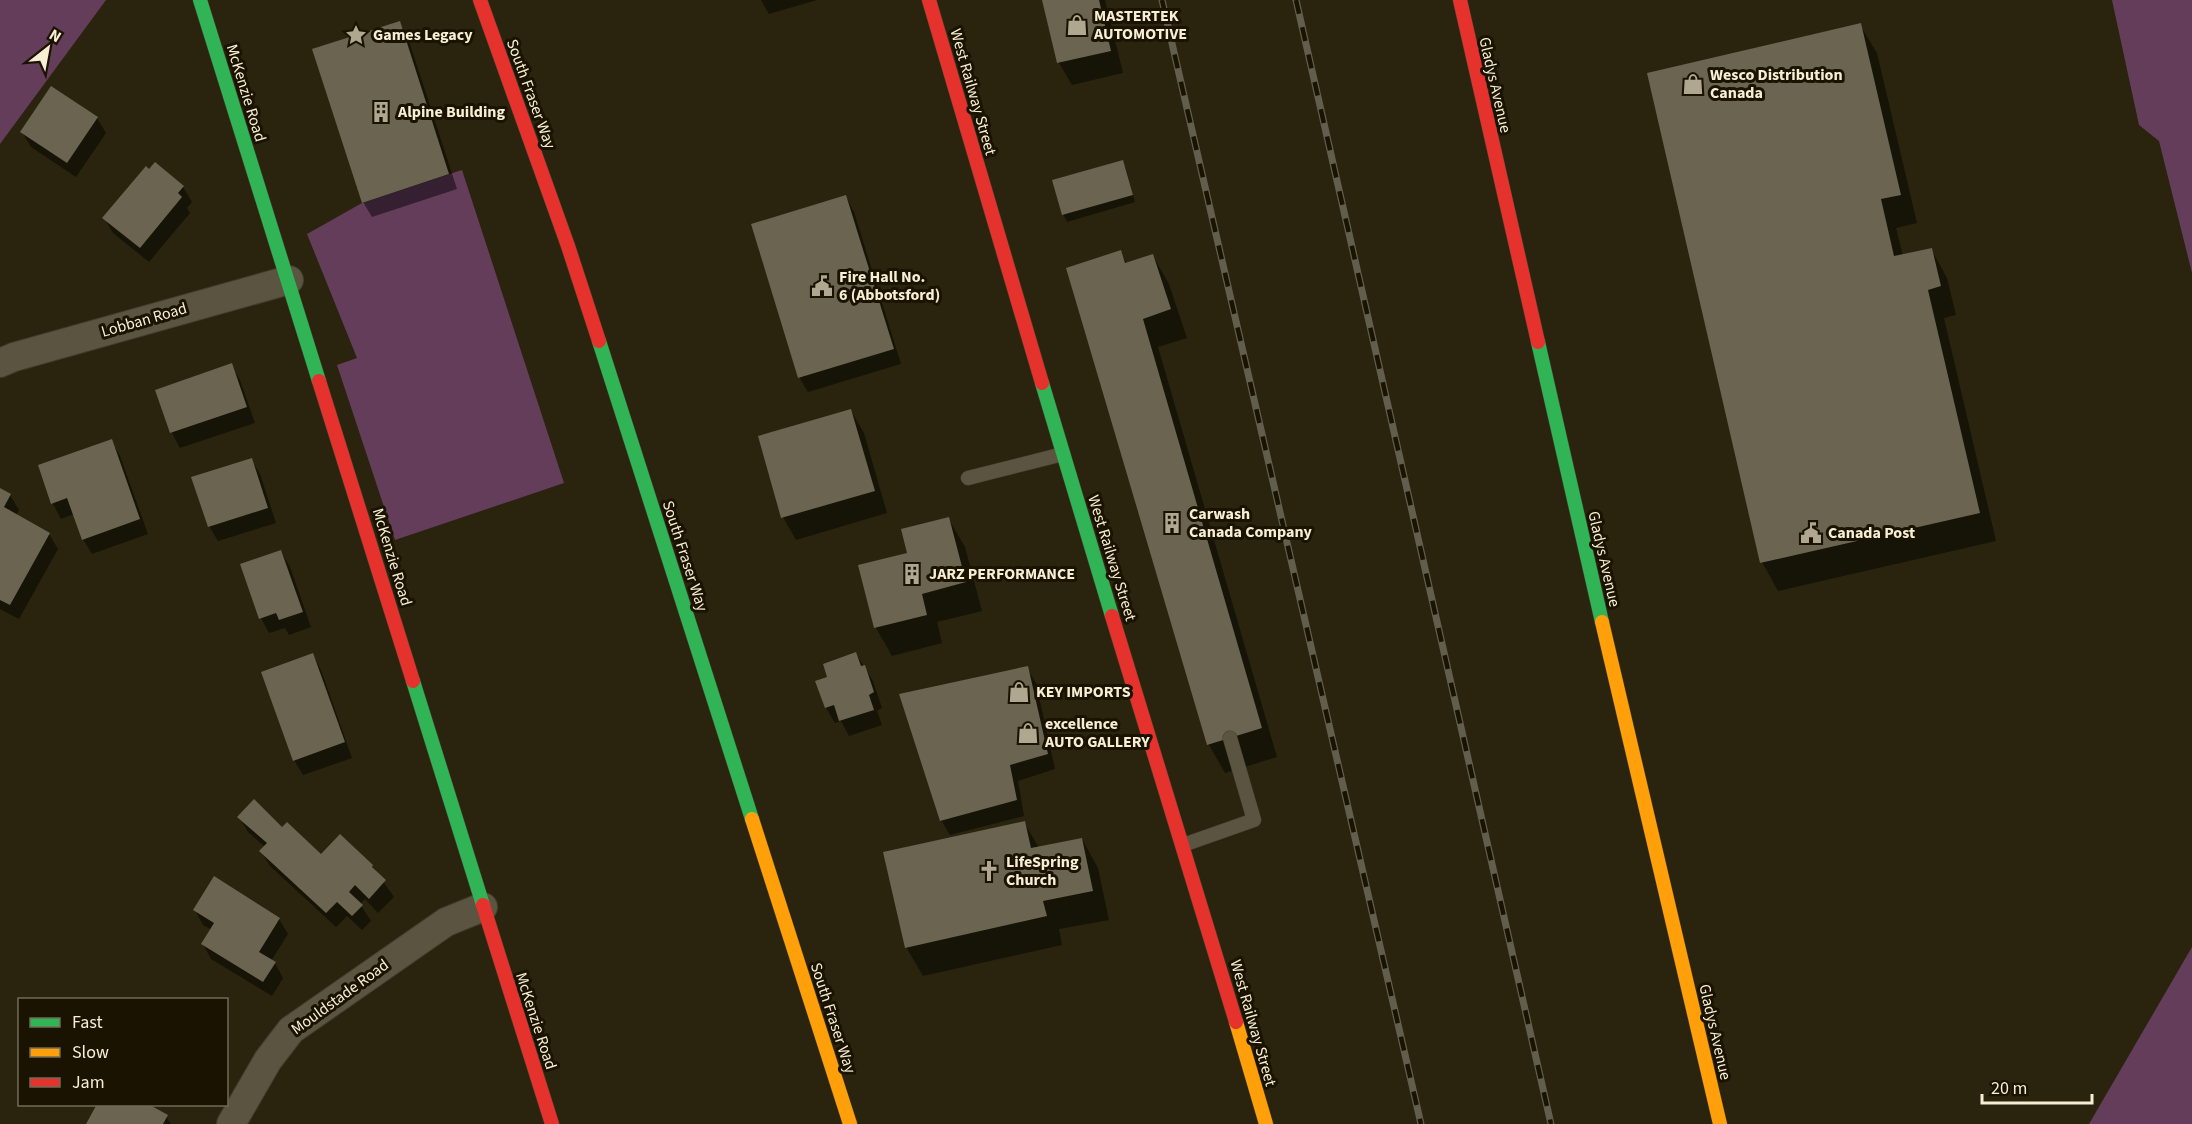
<svg xmlns="http://www.w3.org/2000/svg" width="2192" height="1124" font-family="'Source Sans 3',sans-serif">
  <style>
    .green { fill: #633d5a }
    .shadow { fill: #0007 }
    .building { fill: #6a6450 }
    .lines { fill: none; stroke-linecap: round; stroke-linejoin: round }
    .lane-casing { stroke: #443f2f; stroke-width: 15 }
    .street-casing { stroke: #443f2f; stroke-width: 30 }
    .fast-casing { stroke: #443f2f; stroke-width: 15 }
    .slow-casing { stroke: #443f2f; stroke-width: 15 }
    .jam-casing { stroke: #443f2f; stroke-width: 15 }
    .lane { stroke: #5a5441; stroke-width: 14 }
    .street { stroke: #5a5441; stroke-width: 28 }
    .fast { stroke: #30b455; stroke-width: 14 }
    .slow { stroke: #ff9f0a; stroke-width: 14 }
    .jam { stroke: #e5322d; stroke-width: 14 }
    .rail-casing { stroke: #625e4e; stroke-width: 7 }
    .rail { stroke: #1a1301; stroke-width: 4.5; stroke-dasharray: 14; stroke-linecap: butt }
    .labels { text-anchor: middle; dominant-baseline: central; stroke-width: 6; stroke-linejoin: round; paint-order: stroke }
    .poi-label { font-size: 16px; font-weight: bold; fill: #f7eed4; stroke: #1a1301; text-anchor: start }
    .street-label { font-size: 16px; fill: #f7eed4; stroke: #1a1301 }
  </style>
  <rect width="100%" height="100%" fill="#2a240e"/>
  <!-- green -->
  <g class="green">
    <polygon points="0,0 106,0 0,144"/>
    <polygon points="2112,0 2192,0 2192,273 2159,141 2139,125"/>
    <polygon points="462,170 564,483 395,540 337,365 357,358 307,234 362,203"/>
    <polygon points="2192,947 2192,1124 2089,1124"/>
  </g>
  <!-- shadow -->
  <g class="shadow">
    <polygon points="761,0 817,0 769,14"/>
    <polygon points="1044,0 1105,0 1123,73 1072,85 1059,63"/>
    <polygon points="399,22 408,38 457,189 372,217 363,202"/>
    <polygon points="1860,25 1877,53 1917,223 1896,228 1903,256 1931,249 1947,278 1956,315 1944,318 1996,541 1778,591 1762,562"/>
    <polygon points="97,118 106,133 76,177 31,147 22,132"/>
    <polygon points="1122,162 1126,169 1135,202 1067,222 1063,214"/>
    <polygon points="155,164 183,187 192,202 187,208 190,213 149,262 113,233 104,218"/>
    <polygon points="846,197 854,212 901,364 808,392 799,377"/>
    <polygon points="1120,252 1127,264 1153,256 1169,284 1187,338 1158,347 1277,757 1225,773 1209,745 1068,269"/>
    <polygon points="231,365 240,380 255,423 180,448 172,433 157,391"/>
    <polygon points="851,411 864,433 887,513 796,540 783,517"/>
    <polygon points="111,441 120,456 148,534 92,554 83,539 74,514 61,519 53,504 40,466"/>
    <polygon points="251,459 260,474 276,523 218,541 209,526"/>
    <polygon points="0,489 10,495 19,510 16,515 49,534 58,549 19,619 0,609"/>
    <polygon points="948,518 965,547 982,611 937,622 942,643 892,656 876,628 860,566 909,554"/>
    <polygon points="281,552 290,567 311,627 289,635 285,628 269,633 261,618"/>
    <polygon points="856,654 873,681 882,708 877,711 882,725 849,736 841,721 835,723 826,708 817,682 829,677"/>
    <polygon points="313,655 321,670 352,758 303,775 294,760"/>
    <polygon points="1027,668 1036,683 1055,769 1018,781 1024,816 950,835 941,820"/>
    <polygon points="239,817 282,829 321,856 372,866 394,897 378,913 365,899 360,904 371,921 362,930 347,916 336,927 270,866 261,851 265,847 248,832"/>
    <polygon points="1024,822 1039,848 1082,839 1098,868 1109,920 1059,929 1062,945 923,976 906,947"/>
    <polygon points="195,910 279,919 288,934 271,961 275,963 283,978 272,996 211,959 203,944 212,930 203,925"/>
    <polygon points="166,1117 171,1124 87,1124"/>
  </g>
  <!-- building -->
  <g class="building">
    <polygon points="1042,0 1099,0 1111,51 1057,63"/>
    <polygon points="400,21 449,174 362,203 312,49"/>
    <polygon points="1861,23 1901,195 1881,199 1894,256 1932,248 1941,286 1928,290 1980,513 1760,563 1647,73"/>
    <polygon points="51,86 98,117 67,163 20,132"/>
    <polygon points="1123,160 1133,195 1062,215 1052,180"/>
    <polygon points="155,162 184,186 178,193 182,197 140,248 102,218 146,166 149,169"/>
    <polygon points="846,195 894,349 798,378 751,224"/>
    <polygon points="1121,250 1125,263 1153,254 1171,309 1143,319 1262,728 1207,745 1066,268"/>
    <polygon points="232,363 247,407 170,433 155,390"/>
    <polygon points="851,409 875,491 781,518 758,436"/>
    <polygon points="112,439 140,519 82,540 67,498 51,504 38,465"/>
    <polygon points="252,458 268,508 208,527 191,477"/>
    <polygon points="0,488 11,494 4,507 50,533 10,605 0,600"/>
    <polygon points="949,517 966,582 922,594 927,615 874,628 858,565 907,553 901,529"/>
    <polygon points="281,550 303,612 279,620 276,613 259,619 240,564"/>
    <polygon points="856,652 861,666 865,665 874,692 869,695 874,710 839,721 834,705 825,708 815,681 827,677 823,664"/>
    <polygon points="313,653 345,742 293,761 261,672"/>
    <polygon points="1028,666 1048,754 1010,765 1017,800 940,821 899,694"/>
    <polygon points="254,799 282,827 287,822 321,854 340,834 373,865 372,867 386,880 369,899 355,885 349,892 363,905 352,916 337,902 326,913 259,851 267,843 237,817"/>
    <polygon points="1025,821 1031,848 1082,838 1093,891 1043,901 1047,916 905,948 883,852"/>
    <polygon points="214,876 280,918 259,952 276,962 263,982 201,944 214,923 193,910"/>
    <polygon points="97,1104 148,1104 168,1115 163,1124 86,1124"/>
  </g>
  <g class="lines">
    <defs>
      <g id="lane">
        <polyline points="968,478 1063,454"/>
        <polyline points="1183,845 1254,820 1230,738"/>
      </g>
      <g id="street">
        <polyline points="0,363 14,357 289,280"/>
        <polyline points="231,1124 268,1060 291,1030 446,922 483,907"/>
      </g>
      <g id="fast">
        <polyline points="200,0 319,381"/>
        <polyline points="599,341 752,819"/>
        <polyline points="1538,342 1602,622"/>
        <polyline points="1042,383 1112,616"/>
        <polyline points="413,681 483,905"/>
      </g>
      <g id="slow">
        <polyline points="1602,622 1720,1124"/>
        <polyline points="752,819 850,1124"/>
        <polyline points="1236,1022 1266,1124"/>
      </g>
      <g id="jam">
        <polyline points="480,0 568,246 599,341"/>
        <polyline points="929,0 1042,383"/>
        <polyline points="1460,0 1538,342"/>
        <polyline points="319,381 413,681"/>
        <polyline points="1112,616 1236,1022"/>
        <polyline points="483,905 552,1124"/>
      </g>
    </defs>
    <!-- lane casing -->
    <use href="#lane" class="lane-casing"/>
    <!-- street casing -->
    <use href="#street" class="street-casing"/>
    <!-- fast casing -->
    <use href="#fast" class="fast-casing"/>
    <!-- slow casing -->
    <use href="#slow" class="slow-casing"/>
    <!-- jam casing -->
    <use href="#jam" class="jam-casing"/>
    <!-- lane -->
    <use href="#lane" class="lane"/>
    <!-- street -->
    <use href="#street" class="street"/>
    <!-- fast -->
    <use href="#fast" class="fast"/>
    <!-- slow -->
    <use href="#slow" class="slow"/>
    <!-- jam -->
    <use href="#jam" class="jam"/>
    <defs>
      <g id="rail">
        <polyline points="1162,0 1421,1124"/>
        <polyline points="1296,0 1551,1124"/>
      </g>
    </defs>
    <!-- rail casing -->
    <use href="#rail" class="rail-casing"/>
    <!-- rail -->
    <use href="#rail" class="rail"/>
  </g>
  <!-- icons -->
  <defs>
    <symbol id="shop-bare" viewBox="-9 -9 18 18"><path d="M-5-2.5h2.3a2.7 3.5 0 0 1 5.4 0H5L5.5 6h-11ZM-1.5-2.5h3a1.5 2.3 0 0 0-3 0Z" fill="#afa78f" stroke="#1a1301" stroke-width="2.5" paint-order="stroke"/></symbol>
    <symbol id="sight-bare" viewBox="-9 -9 18 18"><path d="M0-6L1.8-2.2L6-1.7L2.9 1.2L3.7 5.4L0 3.3L-3.7 5.4L-2.9 1.2L-6-1.7L-1.8-2.2Z" fill="#afa78f" stroke="#1a1301" stroke-width="2.5" paint-order="stroke"/></symbol>
    <symbol id="building-bare" viewBox="-9 -9 18 18"><path d="M-4-6H4V6H1V3H-1V6H-4ZM-2.5-4.3h1.7v1.8h-1.7ZM.8-4.3h1.7v1.8H.8ZM-2.5-1h1.7V.8h-1.7ZM.8-1h1.7V.8H.8Z" fill="#afa78f" stroke="#1a1301" stroke-width="2.5" paint-order="stroke"/></symbol>
    <symbol id="civic-bare" viewBox="-9 -9 18 18"><path d="M-.6-6.5H3V-4.5H.6V-3L4-1V1h2V6H-6V1h2V-1L-.6-3ZM-1.2 2.5V6h2.4V2.5Z" fill="#afa78f" stroke="#1a1301" stroke-width="2.5" paint-order="stroke"/></symbol>
    <symbol id="church-bare" viewBox="-9 -9 18 18"><path d="M-1.2-6h2.4v3.5h3.3v2.4h-3.3V6h-2.4V-.1h-3.3v-2.4h3.3Z" fill="#afa78f" stroke="#1a1301" stroke-width="2.5" paint-order="stroke"/></symbol>
  </defs>
  <g fill-rule="evenodd">
    <use href="#shop-bare" x="1062" y="10" width="30" height="30"/>
    <use href="#sight-bare" x="341" y="20" width="30" height="30"/>
    <use href="#shop-bare" x="1678" y="69" width="30" height="30"/>
    <use href="#building-bare" x="366" y="97" width="30" height="30"/>
    <use href="#civic-bare" x="807" y="271" width="30" height="30"/>
    <use href="#building-bare" x="1157" y="508" width="30" height="30"/>
    <use href="#civic-bare" x="1796" y="518" width="30" height="30"/>
    <use href="#building-bare" x="897" y="559" width="30" height="30"/>
    <use href="#shop-bare" x="1004" y="677" width="30" height="30"/>
    <use href="#shop-bare" x="1013" y="718" width="30" height="30"/>
    <use href="#church-bare" x="974" y="856" width="30" height="30"/>
  </g>
  <g class="labels">
    <!-- poi labels -->
    <g class="poi-label">
      <text x="1094" y="16">MASTERTEK<tspan x="1094" dy="18">AUTOMOTIVE</tspan></text>
      <text x="373" y="35">Games Legacy</text>
      <text x="1710" y="75">Wesco Distribution<tspan x="1710" dy="18">Canada</tspan></text>
      <text x="398" y="112">Alpine Building</text>
      <text x="839" y="277">Fire Hall No.<tspan x="839" dy="18">6 (Abbotsford)</tspan></text>
      <text x="1189" y="514">Carwash<tspan x="1189" dy="18">Canada Company</tspan></text>
      <text x="1828" y="533">Canada Post</text>
      <text x="929" y="574">JARZ PERFORMANCE</text>
      <text x="1036" y="692">KEY IMPORTS</text>
      <text x="1045" y="724">excellence<tspan x="1045" dy="18">AUTO GALLERY</tspan></text>
      <text x="1006" y="862">LifeSpring<tspan x="1006" dy="18">Church</tspan></text>
    </g>
    <!-- street labels -->
    <g class="street-label">
      <text transform="translate(1495 85) rotate(77)">Gladys Avenue</text>
      <text transform="translate(973 92) rotate(74)">West Railway Street</text>
      <text transform="translate(246 93) rotate(73)">McKenzie Road</text>
      <text transform="translate(531 94) rotate(70)">South Fraser Way</text>
      <text transform="translate(144 320) rotate(-16)">Lobban Road</text>
      <text transform="translate(685 556) rotate(72)">South Fraser Way</text>
      <text transform="translate(392 557) rotate(73)">McKenzie Road</text>
      <text transform="translate(1112 558) rotate(73)">West Railway Street</text>
      <text transform="translate(1604 559) rotate(77)">Gladys Avenue</text>
      <text transform="translate(340 997) rotate(-36)">Mouldstade Road</text>
      <text transform="translate(833 1018) rotate(72)">South Fraser Way</text>
      <text transform="translate(536 1021) rotate(72)">McKenzie Road</text>
      <text transform="translate(1253 1023) rotate(74)">West Railway Street</text>
      <text transform="translate(1715 1032) rotate(77)">Gladys Avenue</text>
    </g>
  </g>
  <!-- legend -->
  <rect x="18" y="998" width="210" height="108" fill="#1a1301" stroke="#726b55" stroke-width="1.5"/>
  <rect x="30" y="1018" width="30" height="9" fill="#30b455" stroke="#726b55" stroke-width="1.5"/>
  <text x="72" y="1028" font-size="18" fill="#f7eed4">Fast</text>
  <rect x="30" y="1048" width="30" height="9" fill="#ff9f0a" stroke="#726b55" stroke-width="1.5"/>
  <text x="72" y="1058" font-size="18" fill="#f7eed4">Slow</text>
  <rect x="30" y="1078" width="30" height="9" fill="#e5322d" stroke="#726b55" stroke-width="1.5"/>
  <text x="72" y="1088" font-size="18" fill="#f7eed4">Jam</text>
  <!-- north arrow -->
  <g transform="translate(48 48) rotate(31)" stroke="#1a1301" stroke-width="4.5" paint-order="stroke">
  <path d="M0-4.5L10 22L0 15L-10 22Z" fill="#f7eed4"/>
  <text y="-9" font-size="16" font-weight="bold" text-anchor="middle" fill="#f7eed4">N</text>
  </g>
  <!-- scale -->
  <path d="M1982 1094v9h110v-9" fill="none" stroke="#f7eed4" stroke-width="3"/>
  <text x="1991" y="1094" font-size="18" fill="#f7eed4" stroke="#1a1301" stroke-width="4.5" paint-order="stroke">20 m</text>
</svg>
